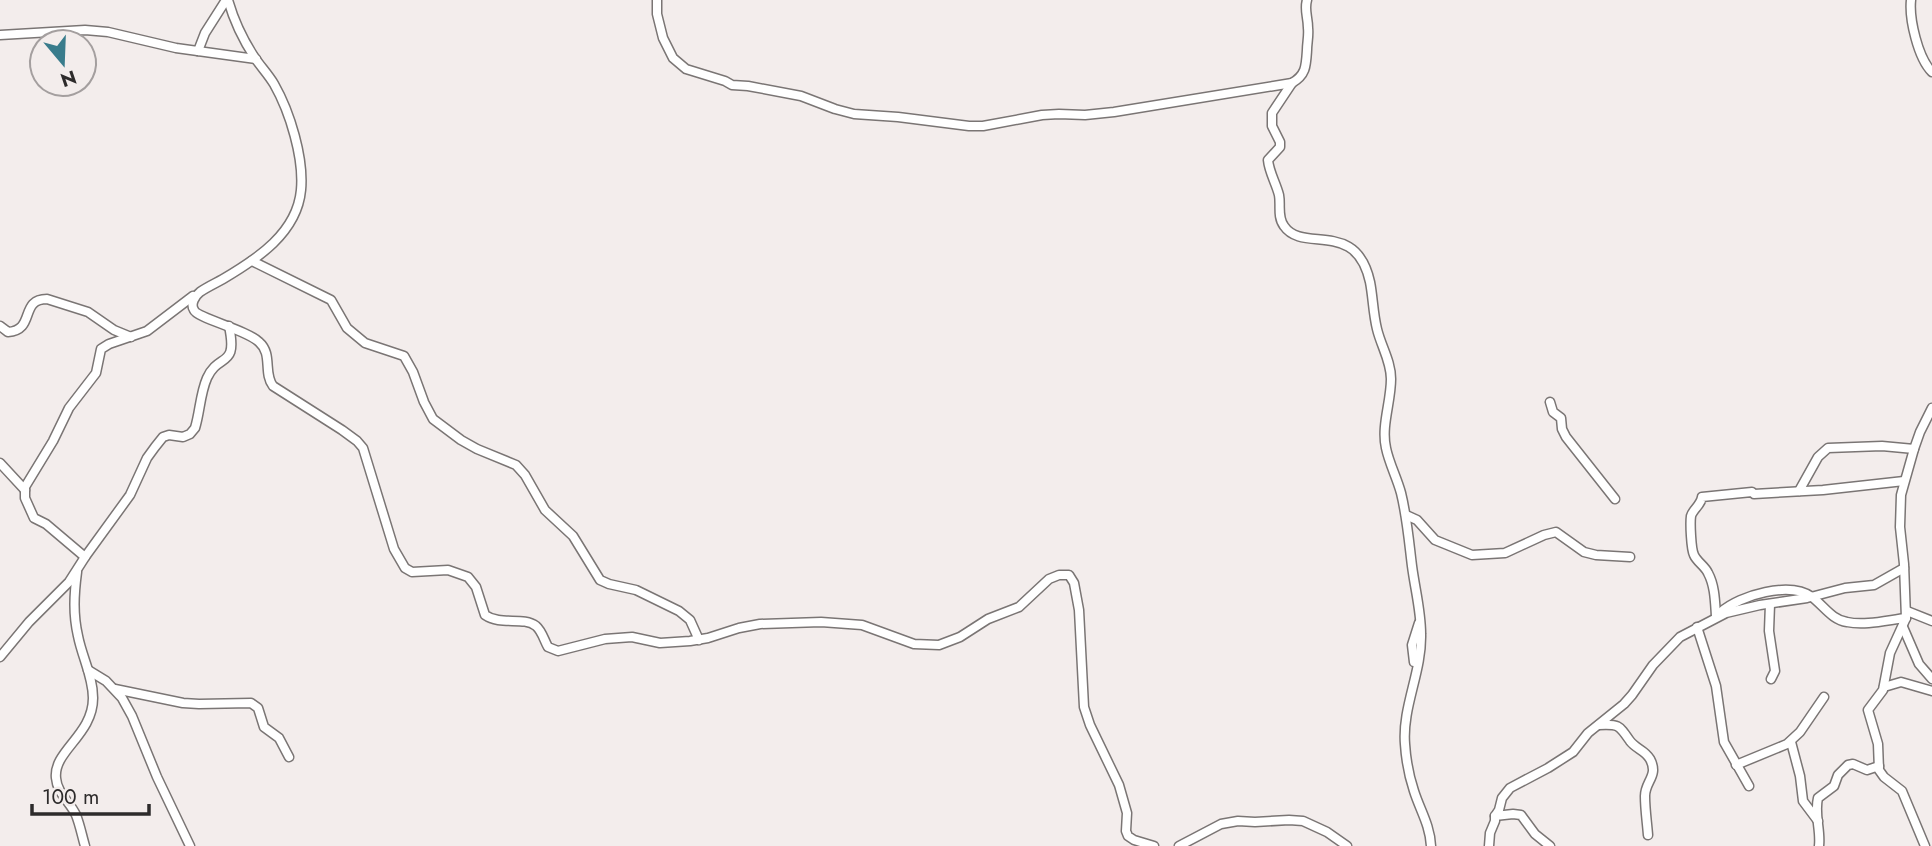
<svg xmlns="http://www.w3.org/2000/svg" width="1932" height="846" font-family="Jost,sans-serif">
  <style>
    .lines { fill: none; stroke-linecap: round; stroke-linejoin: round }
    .minor-casing { stroke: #7a7574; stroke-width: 11 }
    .minor { stroke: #fff; stroke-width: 8 }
  </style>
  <rect width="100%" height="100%" fill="#f3edec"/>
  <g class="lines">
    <defs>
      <g id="minor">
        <path d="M228,0C234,21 243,40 255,58C261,67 268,74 274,84C290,112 304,158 301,190C297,233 257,259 223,279C216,283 207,287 200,292C195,296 190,304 194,310C197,318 247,330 259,342C273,354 263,373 273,386L342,430L357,441L363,448L394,549L405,568L412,572L448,570L468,577L476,587L485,615C501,626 523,616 536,626C542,631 544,640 548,647L558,651L605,639L632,637L660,643L690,641L708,638L739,628L760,624L821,622L862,625L914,644L939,645L960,637L988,619L1019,607L1049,579L1059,575H1069L1074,583L1079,610L1084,707L1090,725L1119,785L1127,813L1126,831L1128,836L1134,840L1154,846"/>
        <path d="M657,0V14L663,38L673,58L686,69L725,81L732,85L748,86L801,96L835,109L854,114L898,117L969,126H983L1042,115L1059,114L1085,115L1114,112L1292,83C1306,75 1306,66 1307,50C1307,43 1309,35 1308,28C1308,17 1304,10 1307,0"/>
        <path d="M1911,0C1909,19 1918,58 1932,72"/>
        <polyline points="0,35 85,30 108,32 176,48 256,59"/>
        <polyline points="198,51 205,33 226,0"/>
        <path d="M1292,83L1272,113V126L1280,142V147L1268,160C1269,172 1276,183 1279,195C1281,205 1277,217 1284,226C1303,254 1356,218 1370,282C1373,297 1373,313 1377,329C1381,346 1391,361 1391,379C1391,402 1381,426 1386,448C1389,463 1397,478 1401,493C1407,517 1409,542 1412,566C1415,589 1421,611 1421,634C1422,672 1402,707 1405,744C1406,760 1409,776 1414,791C1420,810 1430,825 1431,846"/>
        <polyline points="252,261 331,300 347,328 365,343 404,356 413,372 424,402 433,419 461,440 477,449 516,465 525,475 545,510 573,536 600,580 609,584 636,590 679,611 690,620 699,640"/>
        <path d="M0,326L8,332C36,330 19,299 47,299L88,312L114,330L131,337"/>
        <polyline points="1550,402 1553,412 1561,418 1562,429 1566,437 1615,499"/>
        <polyline points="0,463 25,490"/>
        <polyline points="1799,491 1818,457 1828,448 1882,446 1914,449"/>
        <polyline points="1406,515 1417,520 1435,540 1472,555 1505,553 1544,535 1556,532 1584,552 1596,555 1630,557"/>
        <polyline points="85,557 46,524 34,518 25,498 25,487 53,441 69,408 96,373 101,349 109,344 147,331 193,296"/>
        <path d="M77,572C74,595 73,614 78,636C82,657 93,676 93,698C93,735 53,751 56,778C57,793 70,802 76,815C80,825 82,836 85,846"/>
        <polyline points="1770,604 1769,631 1775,671 1771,679"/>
        <polyline points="1907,611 1932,621"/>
        <path d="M1721,612C1740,595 1790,581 1812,597C1824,606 1832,620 1847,622C1865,626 1888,620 1906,618"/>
        <path d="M1716,616C1715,602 1715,586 1708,573C1705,566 1697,562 1694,555C1691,549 1690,523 1691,516C1693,509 1701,505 1702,497L1752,492L1754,494L1823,490L1904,481"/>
        <polyline points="1697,627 1716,686 1724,742 1749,786"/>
        <polyline points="1903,627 1919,664 1932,679"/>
        <path d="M0,657L29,622L69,582L85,557L130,495L147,458L155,447L163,437L169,435L183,437L190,434L195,428C200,412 200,394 207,378C219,352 238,369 229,326"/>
        <polyline points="1414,662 1412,645 1419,623"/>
        <polyline points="88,670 106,681 122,698 132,716 157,777 190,846"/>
        <polyline points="1884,687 1901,682 1932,691"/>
        <polyline points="115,689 183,703 199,704 251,703 258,708 264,727 279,738 289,757"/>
        <path d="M1599,725C1619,724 1619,725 1630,741C1636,749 1645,750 1650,759C1659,776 1645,781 1645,796C1645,809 1647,822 1648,835"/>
        <polyline points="1791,742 1800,776 1803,801 1818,821"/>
        <polyline points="1736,765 1787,744 1800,732 1824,697"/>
        <polyline points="1495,816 1513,814 1521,815 1535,834 1550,846"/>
        <polyline points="1179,846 1221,824 1238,821 1255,822 1289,820 1303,821 1327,832 1347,846"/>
        <polyline points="1489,846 1490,833 1495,821 1495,816 1499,810 1502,798 1510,788 1548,768 1573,752 1588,733 1624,704 1632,695 1653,665 1680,637 1726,613 1760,605 1807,598 1845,588 1874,585 1904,568"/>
        <path d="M1819,846C1821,830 1814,814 1818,798L1834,786L1838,775L1848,765L1853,764L1867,770L1879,766"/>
        <polyline points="1925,846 1902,791 1884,777 1879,770 1878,744 1868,710 1883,690 1890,653 1906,618 1904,564 1900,527 1901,495 1914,449 1920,432 1932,408"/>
      </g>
    </defs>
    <!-- minor casing -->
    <use href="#minor" class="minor-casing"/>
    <!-- minor -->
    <use href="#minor" class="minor"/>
  </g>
  <!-- north arrow -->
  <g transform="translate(63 63) rotate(161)"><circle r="33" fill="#f3edec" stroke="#a49f9f" stroke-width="2"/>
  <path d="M0-5L12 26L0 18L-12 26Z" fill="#397c8c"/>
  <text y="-10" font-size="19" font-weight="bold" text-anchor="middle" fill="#2d2b2b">N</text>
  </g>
  <!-- scale -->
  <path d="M32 804v10h117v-10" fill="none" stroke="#2d2b2b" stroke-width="3.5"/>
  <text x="42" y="804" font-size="21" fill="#2d2b2b" stroke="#f3edec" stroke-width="5" paint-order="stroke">100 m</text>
</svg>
